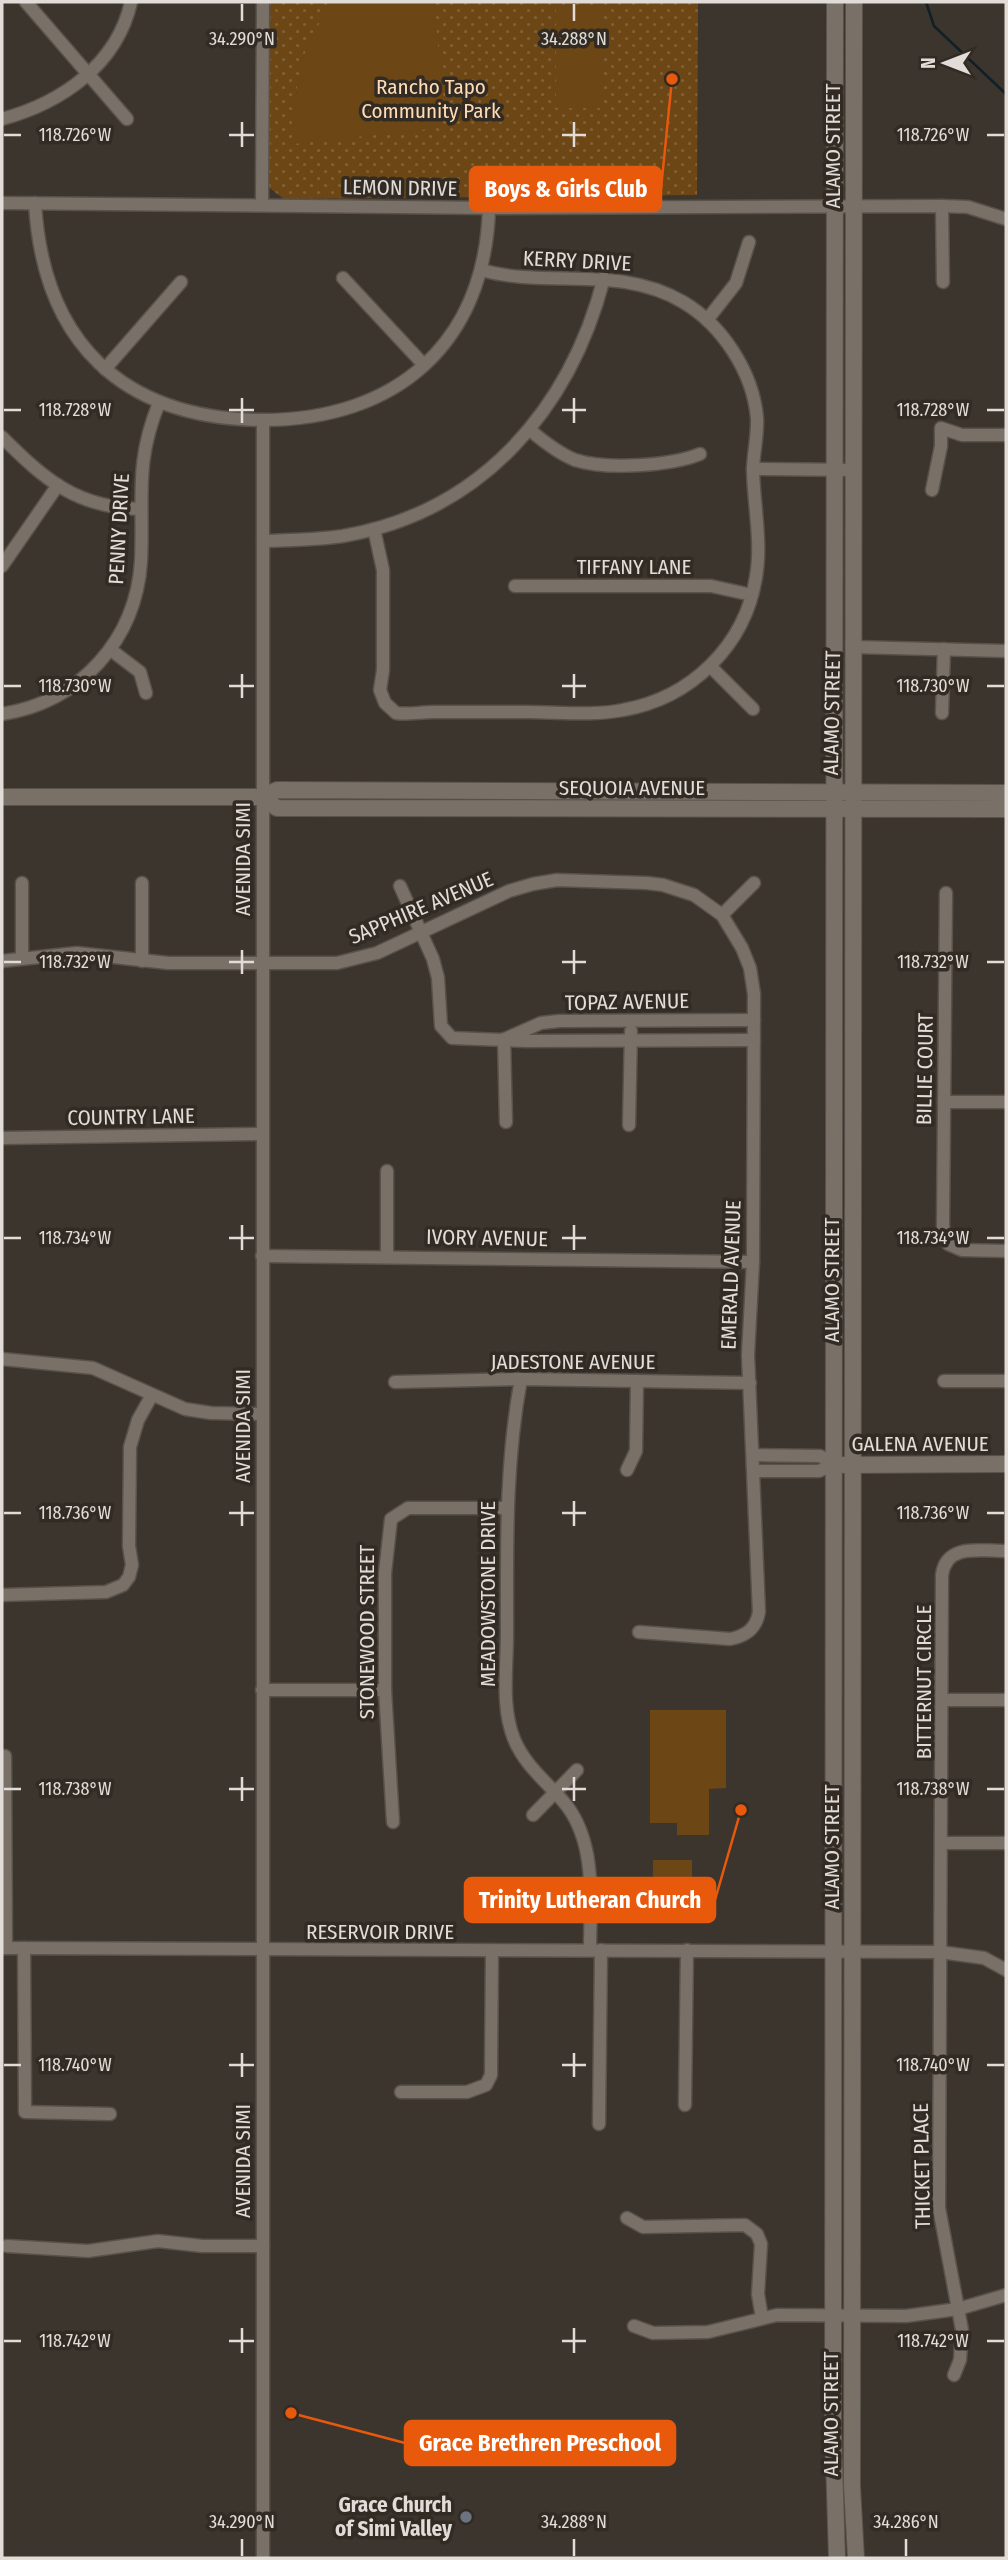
<svg xmlns="http://www.w3.org/2000/svg" width="1008" height="2560" font-family="'Fira Sans Condensed',sans-serif">
  <style>
    .green { fill: url(#green-dots) }
    .pitch { fill: #6c4615 }
    .lines { fill: none; stroke-linecap: round; stroke-linejoin: round }
    .stream { stroke: #102027; stroke-width: 2.5 }
    .street-casing { stroke: #58524b; stroke-width: 15 }
    .secondary-casing { stroke: #58524b; stroke-width: 18 }
    .street { stroke: #797068; stroke-width: 12 }
    .secondary { stroke: #797068; stroke-width: 16 }
    .ticks { fill: none; stroke: #e1dcd7; stroke-width: 2.5 }
    .worship-dot { fill: #6b7280; stroke: #322b23; stroke-width: 2.5 }
    .labels { text-anchor: middle; dominant-baseline: central; stroke-width: 7; stroke-linejoin: round; paint-order: stroke }
    .park-label { font-size: 21px; fill: #ffdcb6; stroke: #322b23 }
    .street-label { font-size: 21px; fill: #e1dcd7; stroke: #322b23 }
    .poi-label { font-size: 21px; font-weight: bold; fill: #e1dcd7; stroke: #322b23; text-anchor: end }
    .ticks-label { font-size: 18px; text-anchor: middle; fill: #e1dcd7; stroke: #322b23; stroke-width: 7; stroke-linejoin: round; paint-order: stroke }
    .leader { fill: none; stroke: #e8590c; stroke-width: 2.5 }
    .callout-dot { fill: #e8590c; stroke: #322b23; stroke-width: 2.5 }
    .callout { fill: #e8590c; stroke: #e8590c; stroke-width: 2.5 }
    .callout-label { font-size: 23px; text-anchor: middle; font-weight: bold; fill: #fff }
  </style>
  <defs>
    <pattern id="green-dots" width="8" height="8" patternUnits="userSpaceOnUse" patternTransform="scale(1.75)"><rect width="8" height="8" fill="#6c4615"/><path d="M2 2h.1M6 6h.1" fill="none" stroke="#816036" stroke-width="1.8" stroke-linecap="round"/></pattern>
  </defs>
  <rect width="100%" height="100%" fill="#3c352d"/>
  <!-- green -->
  <polygon class="green" points="268,2 698,2 697,195 284,199 267,186"/>
  <!-- pitch -->
  <g class="pitch">
    <path d="M340,2H434L444,109L429,129L293,144C295,95 297,34 340,2Z"/>
    <rect x="556" y="5" width="46" height="103"/>
    <polygon points="650,1710 726,1710 726,1788 709,1789 709,1835 677,1835 677,1823 650,1823"/>
    <polygon points="653,1860 692,1860 692,1885 653,1884"/>
  </g>
  <g class="lines">
    <!-- stream -->
    <polyline class="stream" points="926,2 934,26 1006,94"/>
    <defs>
      <g id="street">
        <polyline points="26,2 127,119"/>
        <path d="M2,119C61,103 117,65 131,2"/>
        <polyline points="2,203 489,208 942,206 968,207 1006,219"/>
        <path d="M35,203C43,342 122,419 263,420C396,420 485,344 489,208"/>
        <polyline points="262,205 263,2"/>
        <polyline points="942,206 943,282"/>
        <polyline points="343,278 424,365"/>
        <polyline points="707,320 736,283 749,242"/>
        <polyline points="105,369 181,282"/>
        <path d="M530,430C544,442 558,453 575,460C606,470 670,466 700,454"/>
        <path d="M2,437C45,480 77,508 141,509"/>
        <polyline points="753,469 854,470"/>
        <polyline points="932,490 941,446 941,428 962,435 1006,435"/>
        <path d="M374,529L383,570V670L380,690L385,703L396,713C409,715 420,712 433,712C464,712 496,712 528,712C559,712 593,716 623,710C691,698 745,646 756,577C762,543 754,506 753,471C753,454 758,436 757,418C753,372 722,325 683,302C619,264 549,289 481,270"/>
        <path d="M263,541C290,540 316,540 343,536C482,512 570,409 604,278"/>
        <polyline points="2,566 58,485"/>
        <polyline points="515,586 711,586 752,595"/>
        <polyline points="854,647 1006,651"/>
        <polyline points="111,650 140,672 146,693"/>
        <polyline points="710,666 753,709"/>
        <polyline points="942,713 944,649"/>
        <path d="M2,714C80,702 136,640 141,561C144,499 134,464 159,403"/>
        <polyline points="400,886 433,959 438,978 441,1026 452,1038 527,1041 754,1040"/>
        <polyline points="946,893 943,1226 948,1244 962,1250 1006,1251"/>
        <polyline points="722,915 754,883"/>
        <polyline points="22,958 22,883"/>
        <path d="M2,961L77,953L168,963H337L377,953L509,891L533,884L557,880L647,883L663,885L694,895L722,915L742,948L750,968L754,994L753,1262L748,1355L759,1612C756,1629 746,1636 730,1639L639,1632"/>
        <polyline points="142,961 142,883"/>
        <polyline points="507,1038 541,1023 559,1021 754,1020"/>
        <polyline points="504,1039 506,1122"/>
        <polyline points="944,1102 1006,1102"/>
        <polyline points="629,1125 631,1031"/>
        <polyline points="2,1138 262,1134"/>
        <polyline points="387,1171 387,1255"/>
        <polyline points="262,1256 753,1262"/>
        <polyline points="2,1359 93,1368 185,1409 211,1413 262,1414"/>
        <path d="M521,1379C505,1464 507,1548 507,1634C507,1668 501,1707 514,1739C526,1768 549,1783 567,1806C597,1846 590,1903 590,1950"/>
        <polyline points="944,1381 1006,1381"/>
        <polyline points="395,1382 521,1379 750,1383"/>
        <polyline points="753,1455 820,1456 834,1464"/>
        <polyline points="627,1470 636,1451 637,1381"/>
        <polyline points="754,1471 819,1471 834,1464"/>
        <polyline points="2,1595 106,1592 123,1585 129,1577 132,1565 129,1546 130,1447 138,1420 152,1395"/>
        <polyline points="262,1690 385,1690"/>
        <polyline points="943,1700 1006,1700"/>
        <polyline points="5,1756 6,1948"/>
        <polyline points="533,1815 577,1770"/>
        <polyline points="393,1822 385,1690 385,1573 391,1519 408,1508 507,1508"/>
        <polyline points="943,1843 1006,1843"/>
        <polyline points="2,1948 940,1952 984,1958 1006,1970"/>
        <polyline points="24,1948 25,2112 110,2114"/>
        <polyline points="401,2092 467,2092 486,2085 491,2075 492,1951"/>
        <polyline points="685,2105 687,1950"/>
        <polyline points="599,2124 601,1950"/>
        <polyline points="627,2218 643,2227 745,2225 757,2234 761,2244 758,2294 762,2318"/>
        <polyline points="7,2246 88,2251 158,2241 202,2246 263,2246"/>
        <polyline points="634,2326 653,2333 708,2332 777,2315 906,2316 958,2309 1006,2295"/>
        <path d="M954,2375L960,2360L962,2330L939,2208L942,1575C946,1543 981,1551 1006,1551"/>
        <polyline points="263,2558 263,420"/>
      </g>
      <g id="secondary">
        <polyline points="835,2 833,2429 837,2558"/>
        <polyline points="854,2 852,2486 856,2558"/>
        <polyline points="2,797 261,797 277,790 1006,793"/>
        <polyline points="261,797 277,808 1006,809"/>
        <polyline points="843,1465 1006,1464"/>
      </g>
    </defs>
    <!-- street casing -->
    <use href="#street" class="street-casing"/>
    <!-- secondary casing -->
    <use href="#secondary" class="secondary-casing"/>
    <!-- street -->
    <use href="#street" class="street"/>
    <!-- secondary -->
    <use href="#secondary" class="secondary"/>
  </g>
  <!-- ticks -->
  <path class="ticks" d="M242,4V21M574,4V21M242,122V147M574,122V147M4,135H21M229,135H254M562,135H586M987,135H1004M242,398V423M574,398V423M4,410H21M229,410H254M562,410H586M987,410H1004M242,674V698M574,674V698M4,686H21M229,686H254M562,686H586M987,686H1004M242,950V974M574,950V974M4,962H21M229,962H254M562,962H586M987,962H1004M242,1225V1250M574,1225V1250M4,1238H21M229,1238H254M562,1238H586M987,1238H1004M242,1501V1526M574,1501V1526M4,1513H21M229,1513H254M562,1513H586M987,1513H1004M242,1777V1801M574,1777V1801M4,1789H21M229,1789H254M562,1789H586M987,1789H1004M242,2053V2077M574,2053V2077M4,2065H21M229,2065H254M562,2065H586M987,2065H1004M242,2328V2353M574,2328V2353M4,2341H21M229,2341H254M562,2341H586M987,2341H1004M242,2539V2556M574,2539V2556M906,2539V2556"/>
  <!-- markers -->
  <circle class="worship-dot" cx="466" cy="2517" r="7"/>
  <g class="labels">
    <!-- park labels -->
    <g class="park-label">
      <text x="431" y="87">Rancho Tapo<tspan x="431" dy="24">Community Park</tspan></text>
    </g>
    <!-- street labels -->
    <g class="street-label">
      <text transform="translate(833 146) rotate(-90)">ALAMO STREET</text>
      <text transform="translate(400 188) rotate(1)">LEMON DRIVE</text>
      <text transform="translate(577 261) rotate(3)">KERRY DRIVE</text>
      <text transform="translate(119 529) rotate(-87)">PENNY DRIVE</text>
      <text x="634" y="567">TIFFANY LANE</text>
      <text transform="translate(832 713) rotate(-89)">ALAMO STREET</text>
      <text x="632" y="788">SEQUOIA AVENUE</text>
      <text transform="translate(243 859) rotate(-90)">AVENIDA SIMI</text>
      <text transform="translate(421 908) rotate(-23)">SAPPHIRE AVENUE</text>
      <text transform="translate(627 1002) rotate(-1)">TOPAZ AVENUE</text>
      <text transform="translate(925 1069) rotate(-89)">BILLIE COURT</text>
      <text transform="translate(131 1117) rotate(-1)">COUNTRY LANE</text>
      <text transform="translate(487 1238) rotate(1)">IVORY AVENUE</text>
      <text transform="translate(731 1275) rotate(-88)">EMERALD AVENUE</text>
      <text transform="translate(832 1280) rotate(-90)">ALAMO STREET</text>
      <text x="573" y="1362">JADESTONE AVENUE</text>
      <text transform="translate(243 1426) rotate(-90)">AVENIDA SIMI</text>
      <text x="920" y="1444">GALENA AVENUE</text>
      <text transform="translate(488 1594) rotate(-90)">MEADOWSTONE DRIVE</text>
      <text transform="translate(367 1632) rotate(-90)">STONEWOOD STREET</text>
      <text transform="translate(924 1682) rotate(-90)">BITTERNUT CIRCLE</text>
      <text transform="translate(832 1847) rotate(-90)">ALAMO STREET</text>
      <text x="380" y="1932">RESERVOIR DRIVE</text>
      <text transform="translate(243 2161) rotate(-90)">AVENIDA SIMI</text>
      <text transform="translate(922 2166) rotate(-91)">THICKET PLACE</text>
      <text transform="translate(831 2414) rotate(-90)">ALAMO STREET</text>
    </g>
    <!-- poi labels -->
    <g class="poi-label">
      <text x="452" y="2505">Grace Church<tspan x="452" dy="24">of Simi Valley</tspan></text>
    </g>
  </g>
  <g class="ticks-label">
    <text x="242" y="45">34.290°N</text>
    <text x="574" y="45">34.288°N</text>
    <text x="933" y="141">118.726°W</text>
    <text x="75" y="141">118.726°W</text>
    <text x="933" y="416">118.728°W</text>
    <text x="75" y="416">118.728°W</text>
    <text x="933" y="692">118.730°W</text>
    <text x="75" y="692">118.730°W</text>
    <text x="933" y="968">118.732°W</text>
    <text x="75" y="968">118.732°W</text>
    <text x="75" y="1244">118.734°W</text>
    <text x="933" y="1244">118.734°W</text>
    <text x="933" y="1519">118.736°W</text>
    <text x="75" y="1519">118.736°W</text>
    <text x="933" y="1795">118.738°W</text>
    <text x="75" y="1795">118.738°W</text>
    <text x="75" y="2071">118.740°W</text>
    <text x="933" y="2071">118.740°W</text>
    <text x="933" y="2347">118.742°W</text>
    <text x="75" y="2347">118.742°W</text>
    <text x="242" y="2528">34.290°N</text>
    <text x="574" y="2528">34.288°N</text>
    <text x="906" y="2528">34.286°N</text>
  </g>
  <!-- callouts -->
  <path class="leader" d="M672 79L661 189M741 1810L715 1900M291 2413L405 2443"/>
  <g class="callout-dot">
    <circle cx="672" cy="79" r="7"/>
    <circle cx="741" cy="1810" r="7"/>
    <circle cx="291" cy="2413" r="7"/>
  </g>
  <g class="callout">
    <rect x="470" y="167" width="191" height="44" rx="7"/>
    <rect x="465" y="1878" width="250" height="44" rx="7"/>
    <rect x="405" y="2421" width="270" height="44" rx="7"/>
  </g>
  <g class="callout-label">
    <text x="566" y="197">Boys &amp; Girls Club</text>
    <text x="590" y="1908">Trinity Lutheran Church</text>
    <text x="540" y="2451">Grace Brethren Preschool</text>
  </g>
  <!-- border -->
  <rect width="1008" height="2560" fill="none" stroke="#e1dcd7" stroke-width="7"/>
  <!-- north arrow -->
  <g transform="translate(945 63) rotate(270)" stroke="#322b23" stroke-width="5" paint-order="stroke">
  <path d="M0-5L12 26L0 18L-12 26Z" fill="#e1dcd7"/>
  <text y="-10" font-size="19" font-weight="bold" text-anchor="middle" fill="#e1dcd7">N</text>
  </g>
</svg>
